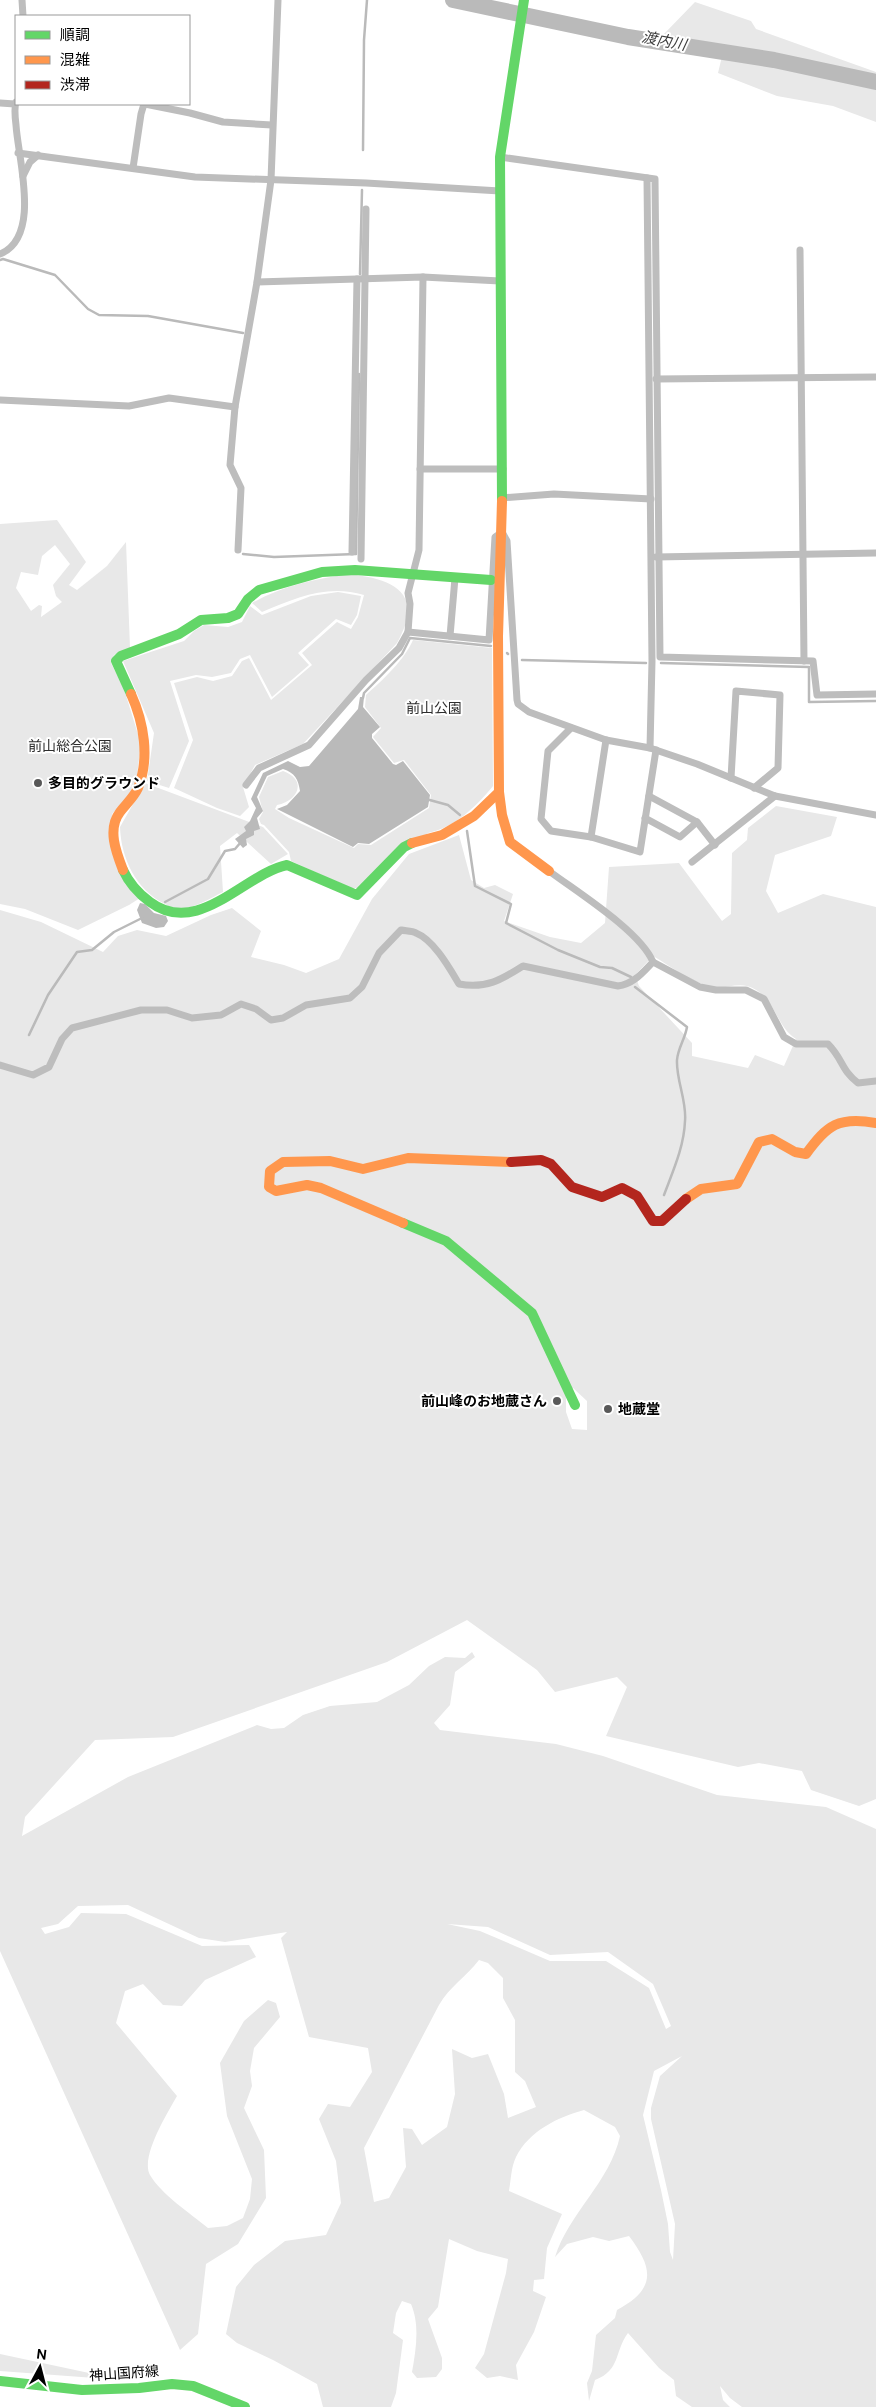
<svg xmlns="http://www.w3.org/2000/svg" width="876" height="2407" font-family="'DM Sans','Noto Sans JP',sans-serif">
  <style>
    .green { fill: #e8e8e8; fill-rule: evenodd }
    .water { fill: #bababa }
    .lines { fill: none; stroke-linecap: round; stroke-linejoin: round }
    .stream { stroke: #bababa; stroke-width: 2.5 }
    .river { stroke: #bababa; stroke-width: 16 }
    .street { stroke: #bdbdbd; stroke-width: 7 }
    .fast { stroke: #63d668; stroke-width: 10 }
    .slow { stroke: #ff974d; stroke-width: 10 }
    .jam { stroke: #b3261e; stroke-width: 10 }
    .poi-dot { fill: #595959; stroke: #fff; stroke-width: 2 }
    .labels { text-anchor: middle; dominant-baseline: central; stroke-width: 4; stroke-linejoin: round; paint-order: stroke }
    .park-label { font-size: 14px; fill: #2d2d2d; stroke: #fff }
    .poi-label { font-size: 14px; font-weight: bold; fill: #000; stroke: #fff; text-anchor: start }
    .street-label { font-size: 14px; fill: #000; stroke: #fff }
    .water-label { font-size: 15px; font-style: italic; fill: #3e3e3e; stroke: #fff }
  </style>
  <rect width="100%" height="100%" fill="#fff"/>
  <!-- green -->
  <g class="green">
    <polygon points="695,2 751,21 756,29 876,72 876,122 833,106 777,96 718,73 724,48 663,35"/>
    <path d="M57,520L86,562L69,585L77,590L107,566L126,542L130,648L114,655L111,663L124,689L141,744L136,783L132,792L112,814L114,857L125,884L140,898L129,905L78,930L25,909L0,904V524ZM55,545L70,564L53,585L56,596L62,602L41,617L42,606L39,605L31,611L16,588L21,572L38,575L42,556Z"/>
    <path d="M349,574C394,579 425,593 397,643L303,744L255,765L243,787L249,807L240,816L217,808L174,788L193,740L174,683L197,677L213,681L232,676L242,661L249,658L271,700L312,665L302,653L337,622L351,629L358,617L364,595C327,584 296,598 262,612L252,603C282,586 314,579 349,574Z"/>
    <polygon points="338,592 361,596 357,615 351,625 336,619 298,653 309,665 272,697 250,655 240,659 231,673 212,677 196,675 170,681 189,741 169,788 147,781 154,733 123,661 184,641 194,631 204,625 228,627 242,622 250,606 262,615 311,596"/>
    <path d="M413,640L492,648L493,786C477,806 454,828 428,833L358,888H350L291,861L289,852L264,825L261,824L259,819L263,812L259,797L268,777L283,771C308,780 298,801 277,805L275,809L289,818L354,848L358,844L371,845L429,808L431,795L404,760L394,763L373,737L381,728L365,707L366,695C383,680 405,659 413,640Z"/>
    <path d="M145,783L263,827L288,854L271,864L237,833L220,846L223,892C211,898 196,907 183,909C178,910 170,907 165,904C136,890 121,858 120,827Z"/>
    <path d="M776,806L837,817L831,836L775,855L766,891L778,913L823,894L876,907V1799L859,1806L811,1790L802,1771L759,1763L738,1767L606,1736L627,1687L617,1677L555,1692L537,1670L467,1620L387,1662L173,1737L95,1740L25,1817L22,1836L128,1777L257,1725L271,1729L284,1728L303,1715L330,1706L377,1702L409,1685L429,1666L445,1657L465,1658L472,1652L475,1657L455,1672L450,1705L434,1723L440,1730L556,1744L603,1756L717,1795L826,1807L876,1829V2407H742L730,2398L720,2386L723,2400L730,2407H692L676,2396L674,2380L659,2368L628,2333C614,2352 621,2370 595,2380L589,2401L587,2383L592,2371L596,2335L615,2318L617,2310C656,2289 654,2269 629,2236L609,2241L593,2237L567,2244L555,2257C569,2213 610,2182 620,2136L615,2127L584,2110C558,2117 529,2131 516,2157C511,2167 511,2180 509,2191L562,2214L547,2248L544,2279L534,2280L533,2291L546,2297L534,2332L516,2365L518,2380L500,2376L487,2378L475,2368L484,2354L506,2273L508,2259L477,2251L449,2239L438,2307L428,2319L442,2358V2369L436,2377L417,2378L412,2372C416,2350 420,2325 411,2304L402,2301L396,2313L393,2333L403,2340L396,2393L391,2407H323L317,2384L273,2360L237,2343L226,2334L236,2287L254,2265L285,2241L326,2235L341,2203L336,2161L319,2119L328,2104L350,2107L372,2072L368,2048L309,2037L281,1938L287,1932L225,1942L199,1938L128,1905L78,1906L58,1924L41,1928L45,1934L69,1927L81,1913L126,1914L202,1946L249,1945L256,1957L205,1980L182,2006L163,2005L143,1984L125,1991L116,2023L177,2096C168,2112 140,2157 150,2175C161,2194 191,2214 208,2228L227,2226L243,2218L250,2199L252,2179L227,2116L220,2063L244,2021L268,2000L276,2003L280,2017L254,2048L250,2071L252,2086L244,2108L264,2150L266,2198L238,2244L206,2264L198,2334L180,2350L0,1951V910L41,922L103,952L118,936L137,930L166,936L211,915L232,908L261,931L251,957L284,965L306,973L339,959L372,899L409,854L459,835L471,880L484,888L495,885L513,894L504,921L550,937L581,943L605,923L609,867L679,863L722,921L731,914L732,853L747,840L748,828ZM653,956C672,967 692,983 712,987C723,989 737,983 747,986C775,994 775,1026 796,1039L784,1066L755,1055L748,1068L692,1056V1043L639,986L635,975ZM573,1388L587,1401V1430L572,1429L566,1412V1395ZM447,1924L488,1927L550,1955L608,1952L653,1984L671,2026L666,2029L649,1988L606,1961H550L480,1931ZM479,1960L488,1963L503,1978V1998L515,2020V2072L525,2081L536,2107L508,2118L504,2094L488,2054L472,2058L452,2049L455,2094L447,2127L422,2145L412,2129L403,2128L406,2167L389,2198L374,2202L364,2148L439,2005C450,1986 466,1977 479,1960ZM682,2056L660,2076L651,2108V2119L675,2224L673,2260L670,2252L668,2224L661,2190L643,2115L654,2071Z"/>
    <polygon points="0,2354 122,2380 0,2371"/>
  </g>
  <!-- water -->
  <g class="water">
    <path d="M360,697H364L363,707L380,727L372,734V738L393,764L396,765L403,761L430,795L428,807L369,844L358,843L353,847L277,809L287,805L300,791C298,779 295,773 283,769L267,776L257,797L263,811L257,818L260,829L254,831V835L246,839L247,845L243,848L235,839L246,831L244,827L250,821L256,808L251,799L263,773L288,761L300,767L309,766L358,709Z"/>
    <polygon points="140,903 145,904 154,913 166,916 168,921 164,927 156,928 142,923 137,910"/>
  </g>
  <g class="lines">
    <!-- stream -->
    <g class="stream">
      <polyline points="363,150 364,40 367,0"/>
      <polyline points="0,260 3,259 55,275 88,309 99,315 148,316 243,333"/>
      <polyline points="360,274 362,190"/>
      <polyline points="243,554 274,557 356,554 359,374"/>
      <polyline points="507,653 508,654"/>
      <polyline points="522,660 646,663"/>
      <polyline points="661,663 809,667 809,702 876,701"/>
      <polyline points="363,698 364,693 402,654 410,638 491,646"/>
      <polyline points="426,799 448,805 460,815"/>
      <polyline points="467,831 475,886 511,904 506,923 558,950 600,967 612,968 631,977"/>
      <polyline points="165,902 208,879 225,851 235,849 241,842"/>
      <path d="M635,987L687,1027C685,1039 678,1048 677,1060C676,1080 687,1101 685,1121C684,1147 673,1171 664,1195"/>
      <polyline points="29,1035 48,995 77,952 92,950 114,932 142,918"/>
    </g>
    <!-- river -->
    <polyline class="river" points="453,0 628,37 774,60 876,82"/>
    <!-- street -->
    <g class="street">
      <polyline points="22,0 23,16"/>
      <polyline points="0,103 15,104"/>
      <polyline points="145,104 190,113 223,122 272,125"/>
      <polyline points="18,153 195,177 366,183 500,191"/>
      <polyline points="500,157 655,179 660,657 813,661 817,695 876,694"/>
      <polyline points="133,168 141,114 144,104"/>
      <polyline points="23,176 30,162 38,155"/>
      <polyline points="647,178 652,661 650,748"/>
      <polyline points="800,250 804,661"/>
      <path d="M0,254C42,237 18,159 16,125C15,117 14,108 16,102"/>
      <polyline points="257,282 423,277 500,281"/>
      <polyline points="656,379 876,377"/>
      <polyline points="0,400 129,406 169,398 235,407"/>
      <polyline points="420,469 503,469"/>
      <polyline points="501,498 554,494 651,499"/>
      <polyline points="238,550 241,488 230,465 235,407 257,282 271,180 278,0"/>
      <polyline points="352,552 357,279"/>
      <polyline points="656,557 876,553"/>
      <polyline points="361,559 366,209"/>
      <polyline points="408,632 489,640 495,537 502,532 507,541 517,700 518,704 529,712 606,740 650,748 697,764 775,796 876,815"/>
      <polyline points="450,636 455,578"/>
      <polyline points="571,728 548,751 541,819 551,831 591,837 640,852 656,750"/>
      <polyline points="731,778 736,691 780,695 778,768 754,788"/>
      <polyline points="246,785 259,768 309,745 366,680 399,648 408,632 410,604 408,593 419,550 423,277"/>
      <polyline points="649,796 697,822 715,845"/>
      <polyline points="645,818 680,837 697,822"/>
      <polyline points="591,837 606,740"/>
      <polyline points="692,862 775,796"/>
      <path d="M653,962L700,987L716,990H746L764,999L784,1037L796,1044H828C843,1059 841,1070 858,1083L876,1081"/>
      <path d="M0,1065L33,1075L49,1067L62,1039L72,1028L141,1010H167L192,1018L221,1015L241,1004L256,1009L271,1020L283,1018L306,1005L350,998L362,987L379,953L401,930C405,931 412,931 416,933C434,940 450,969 459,984C486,989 501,980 523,966L618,986C634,984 643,972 653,962C640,931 577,892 549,871"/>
    </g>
    <!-- fast -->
    <g class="fast">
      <polyline points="502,501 500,157 524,0"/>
      <polyline points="131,694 116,661 121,656 179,634 201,620 228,618 238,614 248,599 259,590 322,572 355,570 491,580"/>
      <path d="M123,870C129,883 139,894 150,902C198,938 244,874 287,865L357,895L404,847L412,843"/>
      <polyline points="403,1223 446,1241 532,1313 575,1405"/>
      <polyline points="0,2381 82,2390 139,2388 172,2384 193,2386 245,2407"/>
    </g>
    <!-- slow -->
    <g class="slow">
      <polyline points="502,501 498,636 499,792 502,815 510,842 549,871"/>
      <polyline points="412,843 442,835 474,816 499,792"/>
      <path d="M123,870C116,852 107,829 120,812C126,804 134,797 138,788C150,758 144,723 131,694"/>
      <path d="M686,1199L701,1189L737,1184L759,1142L772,1139L795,1152L806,1154C827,1125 839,1116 876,1123"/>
      <polyline points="403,1223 321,1188 307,1185 276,1191 269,1187 270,1171 283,1162 330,1161 363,1169 408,1158 511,1162"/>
    </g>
    <!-- jam -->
    <polyline class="jam" points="511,1162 541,1160 551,1164 572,1187 602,1197 622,1188 637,1196 653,1221 662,1221 686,1199"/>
  </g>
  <!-- markers -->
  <g class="poi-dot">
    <circle cx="38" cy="783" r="5"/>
    <circle cx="557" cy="1401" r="5"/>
    <circle cx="608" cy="1409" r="5"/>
  </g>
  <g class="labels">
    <!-- park labels -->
    <g class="park-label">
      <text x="434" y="708">前山公園</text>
      <text x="70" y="746">前山総合公園</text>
    </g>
    <!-- poi labels -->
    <g class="poi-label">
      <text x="48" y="783">多目的グラウンド</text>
      <text x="547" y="1401" text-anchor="end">前山峰のお地蔵さん</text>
      <text x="618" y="1409">地蔵堂</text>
    </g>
    <!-- street labels -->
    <g class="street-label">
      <text transform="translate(124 2373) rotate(-4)">神山国府線</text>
    </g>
    <!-- water labels -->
    <g class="water-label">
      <text transform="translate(664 41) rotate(11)">渡内川</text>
    </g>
  </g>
  <!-- legend -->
  <rect x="15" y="15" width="175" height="90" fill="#ffffff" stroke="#999999"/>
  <rect x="25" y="31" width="25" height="8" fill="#63d668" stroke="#999999"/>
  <text x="60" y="40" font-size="15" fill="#000000">順調</text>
  <rect x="25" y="56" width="25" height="8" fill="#ff974d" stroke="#999999"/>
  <text x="60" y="65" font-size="15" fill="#000000">混雑</text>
  <rect x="25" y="81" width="25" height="8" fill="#b3261e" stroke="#999999"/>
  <text x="60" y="90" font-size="15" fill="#000000">渋滞</text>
  <!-- north arrow -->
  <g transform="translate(40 2367) rotate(7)" stroke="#ffffff" stroke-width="4" paint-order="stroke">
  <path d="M0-4L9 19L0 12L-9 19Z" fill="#000000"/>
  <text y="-8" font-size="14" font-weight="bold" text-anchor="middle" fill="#000000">N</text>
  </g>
</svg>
